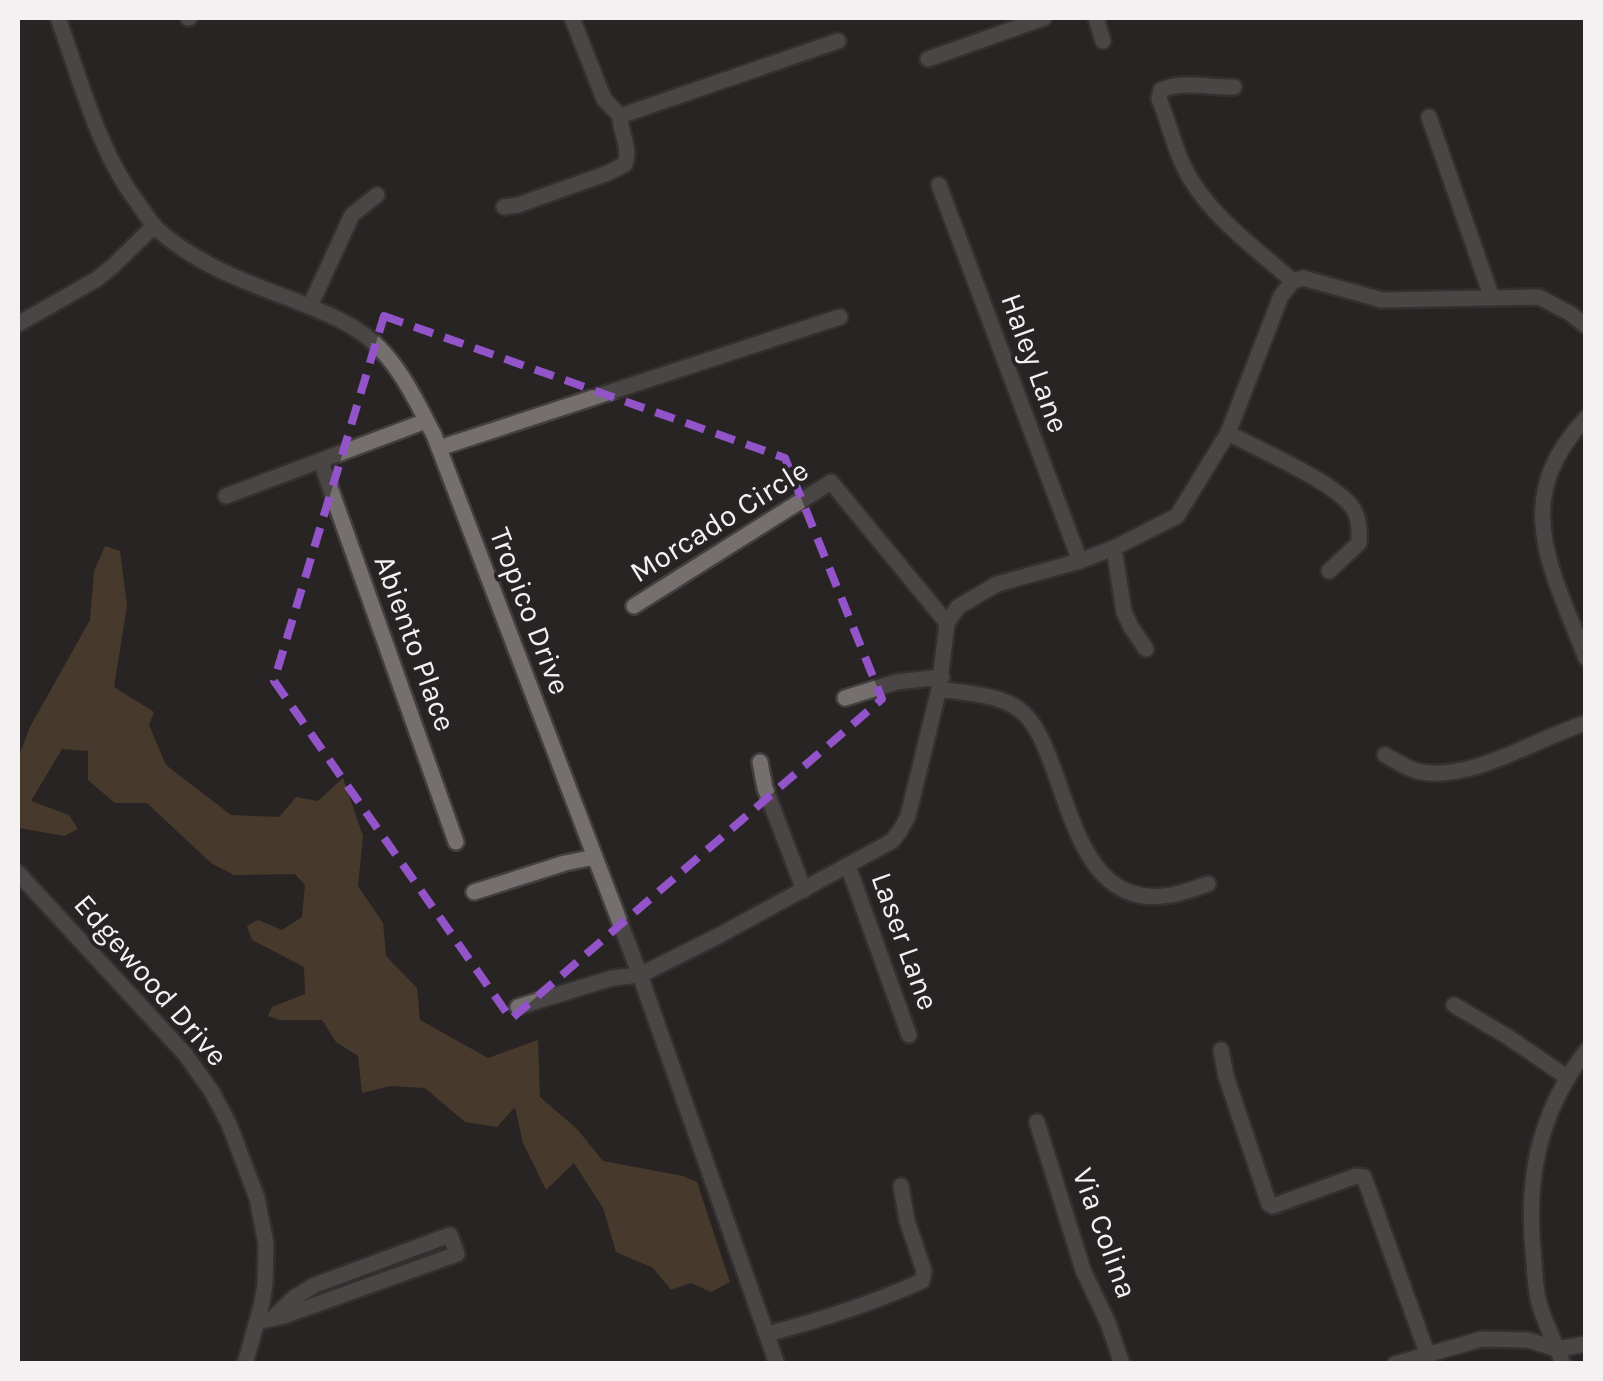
<svg xmlns="http://www.w3.org/2000/svg" width="1603" height="1381" font-family="Karla,sans-serif">
  <style>
    .forest { fill: #6e5334 }
    .lines { fill: none; stroke-linecap: round; stroke-linejoin: round }
    .minor-casing { stroke: #433f3f; stroke-width: 20 }
    .minor { stroke: #756f70; stroke-width: 15 }
    .marked { fill: none; stroke: #9353c9; stroke-width: 8; stroke-dasharray: 20 12; stroke-linejoin: round }
    .labels { text-anchor: middle; dominant-baseline: central; stroke-width: 8; stroke-linejoin: round; paint-order: stroke }
    .street-label { font-size: 30px; fill: #f5f1f2; stroke: #282424 }
  </style>
  <rect width="100%" height="100%" fill="#282424"/>
  <!-- forest -->
  <polygon class="forest" points="105,546 120,551 127,606 114,687 154,712 149,725 166,765 231,815 279,817 296,797 318,801 343,778 363,836 358,886 383,923 386,956 417,988 420,1020 488,1058 538,1040 540,1097 577,1129 603,1161 683,1176 697,1182 730,1282 711,1292 691,1283 671,1290 653,1268 616,1252 603,1208 574,1163 546,1190 523,1143 515,1107 497,1127 465,1122 425,1088 390,1086 362,1093 358,1056 336,1042 322,1020 280,1020 268,1016 272,1007 305,994 304,967 252,940 247,926 258,920 282,930 302,917 305,885 295,874 234,875 211,863 147,803 115,803 88,780 88,751 62,749 31,801 69,815 78,829 64,836 19,828 18,759 30,727 90,620 94,571"/>
  <g class="lines">
    <defs>
      <g id="minor">
        <path d="M58,18C81,81 98,151 139,205C145,213 150,222 157,229C195,263 244,282 291,299C318,310 349,321 372,341C400,365 417,403 434,435L640,975L777,1364"/>
        <polyline points="188,18 189,18"/>
        <polyline points="572,18 604,99 620,116 838,41"/>
        <polyline points="1096,18 1103,41"/>
        <polyline points="928,59 1044,18"/>
        <path d="M1234,87C1210,88 1184,80 1161,90L1159,99C1168,120 1174,147 1184,167C1206,213 1256,249 1293,281"/>
        <polyline points="1429,117 1492,298"/>
        <polyline points="939,185 1080,561"/>
        <path d="M504,207L518,205L608,173L625,164C631,147 620,133 620,116"/>
        <polyline points="310,306 352,215 377,195"/>
        <polyline points="18,324 97,279 113,266 154,226"/>
        <path d="M1586,418C1509,500 1551,568 1586,658"/>
        <path d="M1228,433C1257,449 1343,485 1355,512C1360,522 1359,532 1359,543L1329,571"/>
        <polyline points="439,448 840,317"/>
        <polyline points="321,462 456,842"/>
        <polyline points="226,496 426,421"/>
        <polyline points="1114,548 1124,612 1131,627 1146,649"/>
        <polyline points="634,606 831,482 947,623"/>
        <path d="M939,689C965,693 999,694 1020,710C1036,723 1044,744 1051,762C1073,819 1090,910 1171,895C1183,893 1196,888 1208,884"/>
        <polyline points="845,698 896,682 942,677"/>
        <path d="M1385,755C1396,761 1409,770 1421,772C1473,781 1537,738 1586,723"/>
        <polyline points="760,762 765,788 804,890"/>
        <polyline points="848,866 909,1035"/>
        <polyline points="18,873 185,1054 212,1092 229,1124 257,1198 266,1244 265,1284 262,1303 245,1364"/>
        <polyline points="474,892 565,863 595,857"/>
        <polyline points="1454,1005 1508,1037 1568,1078"/>
        <polyline points="518,1007 612,978 640,975 718,936 892,841 900,831 908,816 939,689 947,623 958,607 997,584 1080,561 1114,548 1177,516 1228,433 1281,296 1293,281 1303,278 1382,300 1539,297 1571,314 1586,326"/>
        <polyline points="1221,1050 1226,1076 1269,1204 1273,1206 1356,1176 1364,1177 1427,1353"/>
        <polyline points="1037,1122 1083,1270 1108,1323 1122,1364"/>
        <polyline points="257,1322 284,1316 457,1254 450,1235 315,1285 295,1297 272,1319"/>
        <path d="M767,1334C821,1320 871,1304 922,1281L924,1271L907,1221L901,1186"/>
        <polyline points="1395,1364 1482,1339 1528,1340 1557,1349 1586,1344"/>
        <path d="M1563,1364C1556,1344 1546,1326 1540,1306C1535,1292 1535,1276 1534,1261C1525,1183 1537,1115 1586,1051"/>
      </g>
    </defs>
    <!-- minor casing -->
    <use href="#minor" class="minor-casing"/>
    <!-- minor -->
    <use href="#minor" class="minor"/>
  </g>
  <!-- marked area -->
  <path d="M0 0H1603V1381H0ZM384,316L785,458L882,699L511,1019L274,681Z" fill="#282424" fill-opacity=".55" fill-rule="evenodd"/>
  <path class="marked" d="M384,316L785,458L882,699L511,1019L274,681Z"/>
  <g class="labels">
    <!-- street labels -->
    <g class="street-label">
      <text transform="translate(1035 363) rotate(70)">Haley Lane</text>
      <text transform="translate(719 521) rotate(-32)">Morcado Circle</text>
      <text transform="translate(530 611) rotate(69)">Tropico Drive</text>
      <text transform="translate(415 643) rotate(70)">Abiento Place</text>
      <text transform="translate(905 941) rotate(70)">Laser Lane</text>
      <text transform="translate(151 980) rotate(49)">Edgewood Drive</text>
      <text transform="translate(1105 1233) rotate(70)">Via Colina</text>
    </g>
  </g>
  <!-- border -->
  <rect width="1603" height="1381" fill="none" stroke="#f5f1f2" stroke-width="40"/>
</svg>
